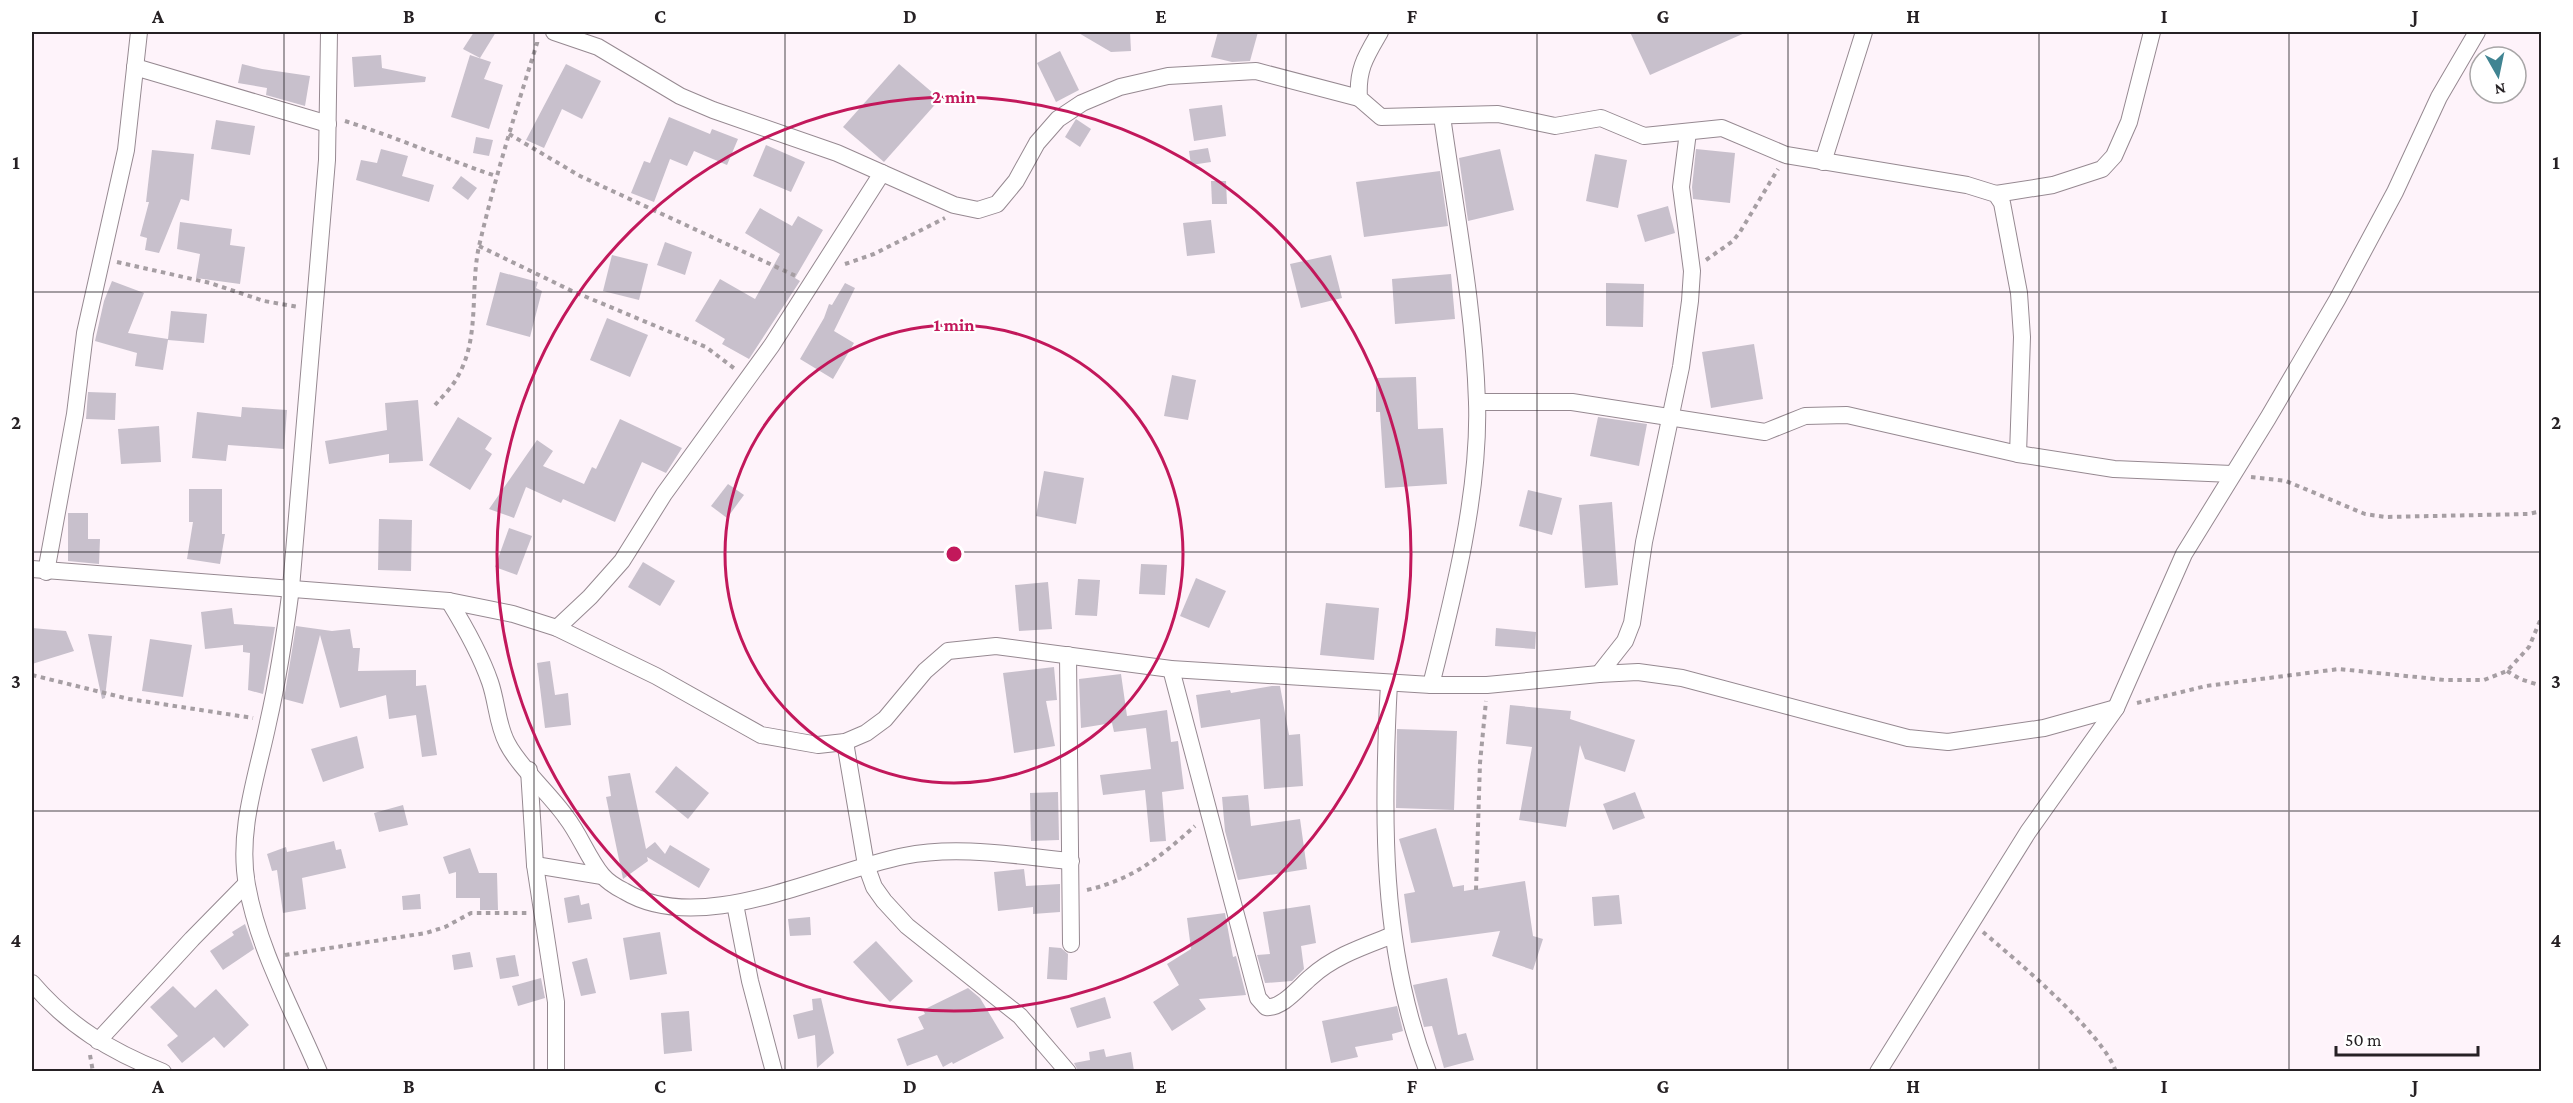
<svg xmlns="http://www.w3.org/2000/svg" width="2573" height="1103" font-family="'Crimson Pro',serif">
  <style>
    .building { fill: #c8c0cc }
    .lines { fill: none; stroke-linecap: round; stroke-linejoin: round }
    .street-casing { stroke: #968991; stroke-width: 18 }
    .path { stroke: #a69ea3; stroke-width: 4; stroke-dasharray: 4.5 4.5; stroke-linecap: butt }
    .street { stroke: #fff; stroke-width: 16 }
    .grid { fill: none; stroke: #262124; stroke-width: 1.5; stroke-opacity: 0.55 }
    .ring { fill: none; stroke: #c2185b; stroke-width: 3 }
    .centre { fill: #c2185b; stroke: #fff; stroke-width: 3 }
    .ring-label { font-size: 18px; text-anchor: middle; font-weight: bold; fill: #c2185b; stroke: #fff; stroke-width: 4.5; stroke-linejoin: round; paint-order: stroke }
    .neatline { fill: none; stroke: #262124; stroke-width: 2 }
    .grid-label { font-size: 20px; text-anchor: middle; font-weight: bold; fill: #262124 }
  </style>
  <rect width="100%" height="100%" fill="#fef3fa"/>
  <!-- building -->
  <g class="building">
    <polygon points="474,32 496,32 480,58 463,49"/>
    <polygon points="1077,32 1130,32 1131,51 1111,52"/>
    <polygon points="1218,32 1258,32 1250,61 1232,62 1211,57"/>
    <polygon points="1630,32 1747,32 1650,75"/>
    <polygon points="1060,51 1079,90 1056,102 1037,63"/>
    <polygon points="381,55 382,68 426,77 425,82 354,87 352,57"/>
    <polygon points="470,55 491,62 484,79 503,85 489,129 451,117"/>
    <polygon points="242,64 262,69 310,76 305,106 266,95 267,88 238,83"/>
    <polygon points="566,64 601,81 582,119 562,109 544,148 526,140"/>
    <polygon points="899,64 940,99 884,162 843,127"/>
    <polygon points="1222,105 1226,136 1194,141 1189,109"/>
    <polygon points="669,117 710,134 712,129 738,139 727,165 694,151 687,166 670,159 654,202 631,193 644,161 650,163"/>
    <polygon points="1076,119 1091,129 1080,147 1065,137"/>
    <polygon points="216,120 255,126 250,155 211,149"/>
    <polygon points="476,137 493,140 489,156 473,153"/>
    <polygon points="766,145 805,162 791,192 753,176"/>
    <polygon points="1208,148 1211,162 1191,165 1189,151"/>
    <polygon points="381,149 408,156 402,176 434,185 429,202 356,180 361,160 377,163"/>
    <polygon points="1500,149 1514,210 1468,221 1459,158"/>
    <polygon points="1696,149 1735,153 1730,203 1693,199 1692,187"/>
    <polygon points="152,150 194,154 189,201 181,199 159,253 145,250 147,238 140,236 149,202 146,202"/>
    <polygon points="1595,154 1627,160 1618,208 1586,201"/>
    <polygon points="1440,171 1448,226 1364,237 1356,182"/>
    <polygon points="461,176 477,188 468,200 452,188"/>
    <polygon points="1211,181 1226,181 1227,204 1212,204"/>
    <polygon points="1668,206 1675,233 1645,242 1637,215"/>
    <polygon points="760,208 792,226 798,216 823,230 795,278 800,281 749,359 722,344 725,339 695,321 720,279 755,299 780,254 745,233"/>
    <polygon points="1211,220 1215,253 1187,256 1183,223"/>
    <polygon points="180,222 232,229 230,245 245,247 240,284 196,278 200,254 177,249"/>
    <polygon points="665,242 692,252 685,275 657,265"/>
    <polygon points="612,255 648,264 639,300 603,291"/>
    <polygon points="1331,255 1342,298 1301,308 1290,264"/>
    <polygon points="500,272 538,282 536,288 542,291 530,337 486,325"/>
    <polygon points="1451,274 1455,319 1395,324 1392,279"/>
    <polygon points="112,281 144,293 128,333 168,339 171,311 207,314 204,343 168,340 163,370 135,366 137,353 95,341 104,301"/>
    <polygon points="845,283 855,288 834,331 854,343 833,379 800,359 824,318 829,304 832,305"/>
    <polygon points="1606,283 1644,284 1643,327 1606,326"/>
    <polygon points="607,318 648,335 630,377 590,360"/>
    <polygon points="1754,344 1763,399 1711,408 1702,352"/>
    <polygon points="1172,375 1196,380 1188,420 1164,416"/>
    <polygon points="1416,377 1418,429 1443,428 1447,484 1385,488 1380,412 1376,412 1376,378"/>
    <polygon points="88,392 116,393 115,420 86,419"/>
    <polygon points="418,400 423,461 389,463 389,454 329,464 325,441 387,430 385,403"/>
    <polygon points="242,407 287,410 284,449 228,445 226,461 192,458 197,412 241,417"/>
    <polygon points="458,417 492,438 485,449 492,454 470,490 429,465"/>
    <polygon points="1598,417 1647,424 1639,466 1590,456"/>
    <polygon points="620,419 682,448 666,473 642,462 615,522 563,499 561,503 526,487 514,518 489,509 537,440 553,451 543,466 584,484 592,467 596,469"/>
    <polygon points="159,426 161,462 121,464 118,429"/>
    <polygon points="1044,471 1084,478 1076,524 1036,516"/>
    <polygon points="728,484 744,495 727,518 711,506"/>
    <polygon points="189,489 222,489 222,534 225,534 220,564 187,559 193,522 189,522"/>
    <polygon points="1528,490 1562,498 1552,535 1519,526"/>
    <polygon points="1612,502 1618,585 1585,588 1579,505"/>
    <polygon points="68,513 88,513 88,539 100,539 99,564 68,561"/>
    <polygon points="379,519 412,520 411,571 378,570"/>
    <polygon points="509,528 532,536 517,575 495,567"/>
    <polygon points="643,562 675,581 660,606 628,587"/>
    <polygon points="1141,564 1167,565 1165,595 1139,594"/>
    <polygon points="1196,578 1226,591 1209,628 1180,616"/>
    <polygon points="1078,579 1100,580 1097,616 1075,615"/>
    <polygon points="1048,582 1052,629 1019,631 1015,585"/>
    <polygon points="1326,603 1379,608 1374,660 1320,655"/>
    <polygon points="232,608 234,624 275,627 263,694 248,690 250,653 243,652 243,645 205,649 201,612"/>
    <polygon points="296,626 332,631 350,629 353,648 360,648 358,671 416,670 416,686 426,685 437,755 422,757 416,715 389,719 386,695 340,708 320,635 303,704 284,699"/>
    <polygon points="32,628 66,631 74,651 32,664"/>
    <polygon points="1496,628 1536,632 1535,649 1495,646"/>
    <polygon points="88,634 112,636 105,698 102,699"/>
    <polygon points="150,639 192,645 183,697 142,691"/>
    <polygon points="550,661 555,695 568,693 571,725 545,728 537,663"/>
    <polygon points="1054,667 1057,700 1046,701 1055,746 1014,753 1003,673"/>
    <polygon points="1121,674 1127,716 1167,710 1171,742 1178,741 1184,789 1162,792 1166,841 1150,842 1145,790 1103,795 1100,775 1151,769 1146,728 1114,732 1112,723 1081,728 1079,679"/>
    <polygon points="1272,686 1280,686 1289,735 1300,734 1303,786 1264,789 1260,719 1201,728 1196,695 1230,690 1231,693"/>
    <polygon points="1510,705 1571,711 1570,719 1635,740 1625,772 1585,759 1580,745 1566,827 1519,820 1532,747 1506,744"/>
    <polygon points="1397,729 1457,731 1454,810 1396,808"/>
    <polygon points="357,736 364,768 323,782 311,749"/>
    <polygon points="676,766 709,793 688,819 655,792"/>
    <polygon points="630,773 646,849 655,842 665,854 670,845 710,869 699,888 647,857 648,861 623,879 606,797 611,796 608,776"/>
    <polygon points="1058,792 1059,840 1031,841 1030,793"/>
    <polygon points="1635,792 1645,818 1613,830 1603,804"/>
    <polygon points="1248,795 1251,826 1300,819 1307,869 1238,880 1225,831 1222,797"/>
    <polygon points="403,805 408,825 379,832 374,813"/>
    <polygon points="1436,828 1453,887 1464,885 1464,891 1525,881 1533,936 1543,939 1533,970 1492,956 1500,931 1411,943 1404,894 1415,892 1399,839"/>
    <polygon points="334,841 336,850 341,849 346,868 302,878 306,909 283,913 277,870 272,871 267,854 286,847 287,852"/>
    <polygon points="470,848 479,873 497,873 498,910 480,910 480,898 456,898 456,872 449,874 443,857"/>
    <polygon points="1024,869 1026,886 1060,884 1060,912 1033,914 1033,907 998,911 994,872"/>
    <polygon points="420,894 421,909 403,910 402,896"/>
    <polygon points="579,895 581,905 589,903 592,919 568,923 564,898"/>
    <polygon points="1619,895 1622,924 1594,926 1592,897"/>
    <polygon points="1310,905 1316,943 1301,946 1304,969 1292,981 1265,983 1257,955 1270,954 1263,912"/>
    <polygon points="1225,913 1233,957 1236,956 1246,995 1199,999 1206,1009 1172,1031 1153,1002 1179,985 1167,964 1191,949 1187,918"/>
    <polygon points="810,917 811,935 790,936 788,919"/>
    <polygon points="245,924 254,949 223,970 210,951 234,935 232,932"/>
    <polygon points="660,932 667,974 630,980 623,938"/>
    <polygon points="876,941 913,981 890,1002 853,962"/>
    <polygon points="1049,947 1061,948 1068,954 1067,980 1047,979"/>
    <polygon points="470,952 473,967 454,970 452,955"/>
    <polygon points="515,955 519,976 500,979 496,958"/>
    <polygon points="587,958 596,993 581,996 572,962"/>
    <polygon points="541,978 545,998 518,1006 512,986"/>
    <polygon points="1447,978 1458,1035 1466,1033 1474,1060 1444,1068 1432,1026 1424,1027 1413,985"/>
    <polygon points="173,986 195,1008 216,989 249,1025 224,1048 214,1037 182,1063 167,1045 178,1036 150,1007"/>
    <polygon points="968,988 980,998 1004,1038 953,1064 952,1062 943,1067 937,1055 907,1066 897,1039 924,1029 918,1017 925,1014 923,1010"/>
    <polygon points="1105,997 1111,1018 1077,1028 1070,1008"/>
    <polygon points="821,998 834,1053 817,1068 815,1035 798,1039 793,1015 813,1010 812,999"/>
    <polygon points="1397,1006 1403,1031 1392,1034 1393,1040 1355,1047 1358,1057 1331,1063 1322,1021"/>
    <polygon points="689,1011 692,1051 664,1054 661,1013"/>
    <polygon points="1104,1049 1106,1057 1131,1052 1134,1071 1078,1071 1074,1063 1090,1060 1089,1052"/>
  </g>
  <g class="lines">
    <defs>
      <g id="street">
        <polyline points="554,32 598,47 680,96 713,110 837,153 954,205 978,210 997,204 1016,181 1037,143 1058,119 1082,103 1120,87 1168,76 1256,71 1359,98"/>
        <path d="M1380,32C1366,56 1357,69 1359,98L1381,117L1498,114L1555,126L1601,118L1644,136L1722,128L1786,155L1967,185L1996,194L2002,203L2019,293L2022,337L2018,454"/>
        <polyline points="135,67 328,124"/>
        <polyline points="1823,162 1864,32"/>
        <polyline points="1996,194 2053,185 2102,169 2114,156 2129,122 2152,32"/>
        <polyline points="1477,402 1572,402 1765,432 1805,416 1847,415 2018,454 2114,469 2232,474"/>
        <polyline points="32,569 449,601 513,614 557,628 656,676 761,735 818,745 845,742 866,733 885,719 925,671 948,651 996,646 1171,669 1431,685 1487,685 1599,674 1638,672 1682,678 1908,738 1948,742 2044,728 2116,708"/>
        <polyline points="46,572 75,414 85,333 126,150 139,32"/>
        <path d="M449,601C465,627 480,653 490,682C497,702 497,724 507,743C519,767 550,794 566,817C580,835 588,858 602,875C607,881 616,887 624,891C701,938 823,872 904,856C958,845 1017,856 1071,861"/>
        <polyline points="557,628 590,597 622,561 664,494 772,345 882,173"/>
        <polyline points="1068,655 1071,944"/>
        <path d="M1171,669L1258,998L1266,1007C1282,1009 1299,987 1311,977C1334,956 1365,946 1393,935"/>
        <polyline points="1599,674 1625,641 1632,623 1644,542 1681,367 1690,301 1692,271 1681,187 1688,132"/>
        <path d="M1389,683C1382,813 1380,948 1428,1072"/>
        <path d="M1431,685C1453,598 1480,492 1477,402C1474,306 1455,210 1442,116"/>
        <polyline points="845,742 866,865 874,887 884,901 907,926 1020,1016 1068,1072"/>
        <polyline points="529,770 535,865 556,1002 556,1072"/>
        <polyline points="535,865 602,876"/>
        <polyline points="735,904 750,981 774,1072"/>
        <path d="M32,983C69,1026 110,1051 163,1072"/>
        <polyline points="98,1041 192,939 246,884"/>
        <path d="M319,1072C293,1010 259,952 247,885C237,831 257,776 268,723C278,679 285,634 291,588L327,160L329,32"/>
        <polyline points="1878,1072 2028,832 2116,708 2184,554 2268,418 2337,300 2395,192 2439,97 2477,32"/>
      </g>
    </defs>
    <!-- street casing -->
    <use href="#street" class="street-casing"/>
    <!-- path -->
    <g class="path">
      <path d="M345,121C396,137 445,159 496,176"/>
      <polyline points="509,134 580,176 798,277"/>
      <polyline points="479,246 572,291 706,347 735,369"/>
      <polyline points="1706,260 1733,241 1740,232 1778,169"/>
      <polyline points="117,262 210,283 264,301 299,307"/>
      <polyline points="845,264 874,254 945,218"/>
      <path d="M435,405C443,396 453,386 458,376C481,336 469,285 480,242C496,174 517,107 538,40"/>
      <polyline points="2251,477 2286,481 2365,514 2385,517 2528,514 2542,511"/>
      <polyline points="2507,671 2520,679 2542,686"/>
      <polyline points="32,675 129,699 253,718"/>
      <polyline points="2137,703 2206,686 2339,669 2445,680 2484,680 2507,671 2529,647 2542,616"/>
      <path d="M1087,890C1134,879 1160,857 1195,826"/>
      <polyline points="1476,890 1480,763 1486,701"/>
      <path d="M1983,932C2016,960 2104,1034 2116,1072"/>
      <polyline points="285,955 426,933 445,927 471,913 527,913"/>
      <polyline points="90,1055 93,1072"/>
    </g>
    <!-- street -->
    <use href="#street" class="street"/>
  </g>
  <!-- grid -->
  <path class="grid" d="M284,32V1072M534,32V1072M785,32V1072M1036,32V1072M1286,32V1072M1537,32V1072M1788,32V1072M2039,32V1072M2289,32V1072M32,292H2542M32,552H2542M32,811H2542"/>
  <!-- distance rings -->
  <g class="ring">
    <circle cx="954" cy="554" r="229"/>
    <circle cx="954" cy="554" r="457"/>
  </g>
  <circle cx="954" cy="554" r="9" class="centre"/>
  <g class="ring-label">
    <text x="954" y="103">2 min</text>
    <text x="954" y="331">1 min</text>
  </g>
  <!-- border -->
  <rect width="2573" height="1103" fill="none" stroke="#ffffff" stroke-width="66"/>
  <!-- north arrow -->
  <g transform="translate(2498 75) rotate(171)"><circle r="28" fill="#ffffff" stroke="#a8a6a7" stroke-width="1.5"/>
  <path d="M0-4.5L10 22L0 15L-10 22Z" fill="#408492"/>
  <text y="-9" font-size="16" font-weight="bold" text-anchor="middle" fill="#262124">N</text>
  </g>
  <!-- scale -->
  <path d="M2336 1046v9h142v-9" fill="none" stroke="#262124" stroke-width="3"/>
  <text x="2345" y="1046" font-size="18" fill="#262124" stroke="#ffffff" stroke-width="4.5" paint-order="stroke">50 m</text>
  <rect x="33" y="33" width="2507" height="1037" class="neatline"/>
  <g class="grid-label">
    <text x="158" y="23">A</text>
    <text x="409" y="23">B</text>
    <text x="660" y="23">C</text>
    <text x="910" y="23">D</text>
    <text x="1161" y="23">E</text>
    <text x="1412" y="23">F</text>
    <text x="1663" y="23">G</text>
    <text x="1913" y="23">H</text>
    <text x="2164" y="23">I</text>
    <text x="2415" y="23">J</text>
    <text x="16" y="169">1</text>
    <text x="2556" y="169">1</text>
    <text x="16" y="429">2</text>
    <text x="2556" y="429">2</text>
    <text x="16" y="688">3</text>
    <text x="2556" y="688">3</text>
    <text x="16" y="947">4</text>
    <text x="2556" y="947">4</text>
    <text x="158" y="1093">A</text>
    <text x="409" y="1093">B</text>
    <text x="660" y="1093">C</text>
    <text x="910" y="1093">D</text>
    <text x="1161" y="1093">E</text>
    <text x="1412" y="1093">F</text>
    <text x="1663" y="1093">G</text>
    <text x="1913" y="1093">H</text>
    <text x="2164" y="1093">I</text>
    <text x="2415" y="1093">J</text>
  </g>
</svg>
